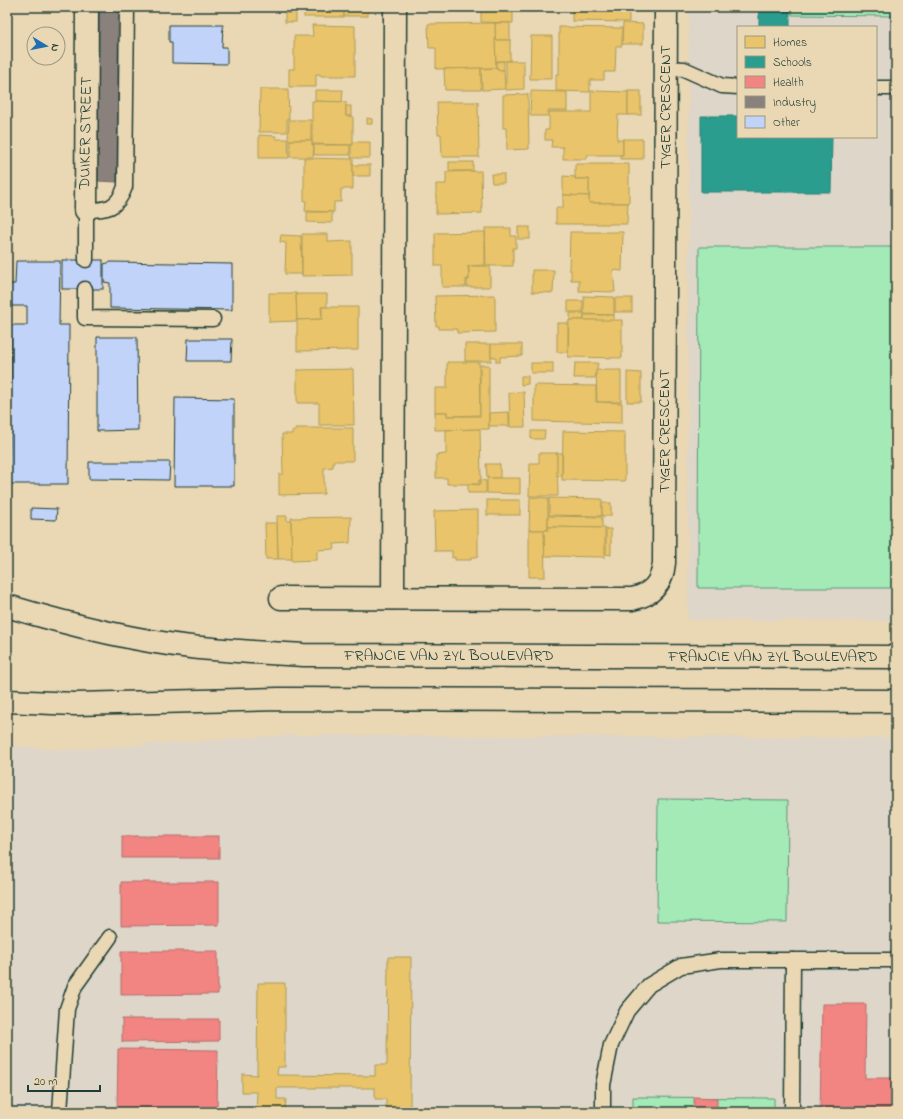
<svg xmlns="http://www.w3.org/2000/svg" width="903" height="1119" font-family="'Indie Flower',sans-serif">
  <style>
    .built { fill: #ded6c9; fill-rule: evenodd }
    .green { fill: #a3eab7; stroke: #619476 }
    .homes { fill: #e9c46a; stroke: #ac9c5a }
    .schools { fill: #2a9d8f; stroke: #278074 }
    .health { fill: #f28482; stroke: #b36f6b }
    .industry { fill: #8a817c; stroke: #6a6d66 }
    .building { fill: #c2d3f9; stroke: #1f3d34 }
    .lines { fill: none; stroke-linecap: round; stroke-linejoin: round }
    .lane-casing { stroke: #1f3d34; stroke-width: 17 }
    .street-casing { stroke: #1f3d34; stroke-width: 25 }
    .secondary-casing { stroke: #1f3d34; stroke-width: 25 }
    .lane { stroke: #ead7b4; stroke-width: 14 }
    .street { stroke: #ead7b4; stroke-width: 22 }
    .secondary { stroke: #ead7b4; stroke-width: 22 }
    .labels { text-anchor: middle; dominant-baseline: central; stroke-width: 4; stroke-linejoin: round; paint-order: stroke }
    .street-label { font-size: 16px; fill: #1f3d34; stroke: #ead7b4 }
  </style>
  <rect width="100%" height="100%" fill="#ead7b4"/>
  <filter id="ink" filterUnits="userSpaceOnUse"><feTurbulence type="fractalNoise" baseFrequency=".025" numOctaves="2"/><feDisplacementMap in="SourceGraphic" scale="8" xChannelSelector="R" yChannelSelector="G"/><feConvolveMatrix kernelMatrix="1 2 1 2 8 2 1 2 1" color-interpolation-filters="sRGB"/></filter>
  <g filter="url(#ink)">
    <!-- built -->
    <g class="built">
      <path d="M689,7H896V621L688,620ZM738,27H876V137H738Z"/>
      <polygon points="292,735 896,738 896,1112 7,1112 7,745 61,750"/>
    </g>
    <!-- green -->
    <g class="green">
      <polygon points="792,7 896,7 896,16 792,15"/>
      <polygon points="699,247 896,247 896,588 698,588"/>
      <polygon points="658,799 788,800 787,922 657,921"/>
      <polygon points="633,1097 774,1098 774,1112 633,1112"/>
    </g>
    <!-- homes -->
    <g class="homes">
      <rect x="304" y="7" width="40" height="10"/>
      <rect x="344" y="7" width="24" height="9"/>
      <polygon points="481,7 513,7 513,23 481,22"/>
      <polygon points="572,7 629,7 629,22 572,21"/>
      <rect x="285" y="13" width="11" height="9"/>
      <rect x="495" y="23" width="15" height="17"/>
      <polygon points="495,23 496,68 436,69 436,48 429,48 428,24"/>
      <polygon points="623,23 643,24 643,44 622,44"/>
      <polygon points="312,25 355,26 355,76 320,76 320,74 316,74 316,87 289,87 289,69 294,69 294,36 313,36"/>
      <polygon points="559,27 622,28 622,46 616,46 615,72 604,72 604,80 590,80 590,92 556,91 556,74 559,74"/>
      <polygon points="531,36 552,36 552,79 530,79"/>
      <polygon points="495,40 510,40 510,61 496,61"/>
      <polygon points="504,61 504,70 498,70 498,68 496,68 496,62"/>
      <polygon points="506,61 524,61 524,89 506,90"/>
      <polygon points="481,68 481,90 445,90 444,69"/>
      <polygon points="498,68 498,70 504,70 505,89 482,90 481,69"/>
      <polygon points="260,89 288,89 289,119 287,119 287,132 259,132"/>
      <polygon points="315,90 343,90 342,102 315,101"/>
      <polygon points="531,91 567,92 567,111 548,111 548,116 530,116"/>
      <polygon points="591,91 628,92 628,115 618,115 617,140 623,140 623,155 587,155 587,159 563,159 563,147 551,147 552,140 545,140 545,130 549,130 549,112 591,112"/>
      <rect x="628" y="91" width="13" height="24"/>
      <polygon points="528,94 529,149 507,150 506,128 503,128 503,95"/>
      <polygon points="312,101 346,102 346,116 353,116 353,145 312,144"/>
      <polygon points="437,102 478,102 479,157 442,157 441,134 438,134"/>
      <rect x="346" y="106" width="5" height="10"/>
      <polygon points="367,118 372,119 372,124 367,124"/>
      <polygon points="289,120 311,120 311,140 288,140"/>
      <polygon points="259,135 276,136 276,139 288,139 289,158 259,158"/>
      <polygon points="623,139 643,139 643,159 620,159 620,155 623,155"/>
      <polygon points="290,140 312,140 312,145 314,145 313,157 290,157"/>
      <polygon points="353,142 370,142 370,158 351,158 351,145 353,145"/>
      <rect x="314" y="145" width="36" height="10"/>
      <polygon points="304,158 353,159 353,189 341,189 341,202 334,202 334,212 305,211 306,201 304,201"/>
      <rect x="449" y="162" width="24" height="9"/>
      <polygon points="575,164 629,164 629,203 589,203 589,179 575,179"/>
      <rect x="353" y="165" width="17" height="11"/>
      <polygon points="481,171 482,213 436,214 436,184 446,184 446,172"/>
      <polygon points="491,174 504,174 504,183 492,183"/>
      <polygon points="563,176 575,177 575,179 589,179 589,196 563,195"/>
      <polygon points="563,195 589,196 589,203 628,203 627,224 556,224 556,208 563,208"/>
      <polygon points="307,212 332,212 332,223 307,222"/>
      <rect x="518" y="227" width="12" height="12"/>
      <polygon points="485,228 511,228 511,236 516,236 516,248 513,248 513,266 486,266"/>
      <polygon points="485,232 485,265 468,266 469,280 466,279 466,287 442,287 442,266 435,266 435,233"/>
      <polygon points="570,232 623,232 622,271 613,270 615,292 579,291 579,280 571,280 571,270 569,270"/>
      <polygon points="302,234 328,234 328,242 352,241 352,275 302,276"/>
      <polygon points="281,235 301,236 302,274 285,274 286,243 280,242"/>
      <polygon points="469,266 490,266 490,287 467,287 467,280 469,280"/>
      <polygon points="532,270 554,270 553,293 532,292"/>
      <polygon points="269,293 296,293 297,321 269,322"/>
      <polygon points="296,294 327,294 327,307 321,307 322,319 297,320"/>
      <polygon points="495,295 495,332 457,333 457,329 439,329 439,326 436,326 435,296"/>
      <polygon points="584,296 614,297 614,315 584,314"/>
      <rect x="615" y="298" width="17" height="14"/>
      <rect x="568" y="301" width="15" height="11"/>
      <polygon points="322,307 358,307 358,350 297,351 297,320 322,319"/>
      <rect x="570" y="313" width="14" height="7"/>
      <polygon points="584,315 614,315 614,321 584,320"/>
      <polygon points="569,320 622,320 622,358 568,357"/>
      <rect x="557" y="323" width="11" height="29"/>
      <rect x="465" y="344" width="26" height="17"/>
      <polygon points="491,344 522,344 522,356 500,357 500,362 496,362 496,357 491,357"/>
      <polygon points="447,362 479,362 480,415 447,416 447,412 435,412 435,388 447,388"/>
      <rect x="531" y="363" width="22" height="10"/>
      <polygon points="575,363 598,363 595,378 574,378"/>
      <polygon points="480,365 489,365 489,429 435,430 435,412 447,412 447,416 480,416"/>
      <polygon points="353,369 354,425 319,425 319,403 297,403 297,370"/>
      <polygon points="596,370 621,370 621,402 597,402"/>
      <polygon points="627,372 641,373 641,402 627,402"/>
      <polygon points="521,376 528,376 528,384 521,385"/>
      <polygon points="534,385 596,386 596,402 622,403 622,423 534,421"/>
      <polygon points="524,392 525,427 510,427 509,393"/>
      <polygon points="509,412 509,426 489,426 489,413"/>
      <polygon points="295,428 353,428 353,461 333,461 333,467 324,468 324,494 279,495 279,474 283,474 282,434 292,434 292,431 296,431"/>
      <polygon points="480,429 481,480 479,480 479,484 447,484 447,478 436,478 436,455 446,454 446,430"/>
      <polygon points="531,431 545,431 544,439 531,439"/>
      <polygon points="563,431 625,432 625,481 562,480"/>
      <polygon points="539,453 557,453 558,496 529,496 530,463 539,463"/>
      <rect x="557" y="453" width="5" height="23"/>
      <polygon points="486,464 500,464 500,478 487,478"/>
      <polygon points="487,478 520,478 520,494 487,493"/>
      <polygon points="480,480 486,481 486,493 468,493 468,484 480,485"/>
      <polygon points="530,497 548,498 548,530 529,530"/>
      <polygon points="549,498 602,499 602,516 549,515"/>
      <rect x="487" y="500" width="33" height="15"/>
      <rect x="602" y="503" width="9" height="13"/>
      <polygon points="478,510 478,557 471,557 471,560 455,560 455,557 452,558 452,551 435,551 434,511"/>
      <polygon points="277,516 287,516 287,521 291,521 292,559 278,559"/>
      <polygon points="548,516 602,517 602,528 548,527"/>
      <polygon points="351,517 350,543 334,544 335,549 317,550 317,560 292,561 291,518"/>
      <polygon points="265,523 277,523 278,559 266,559"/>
      <polygon points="548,527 605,528 605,557 544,556 544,530 548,530"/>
      <polygon points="606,529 611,529 611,555 606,554"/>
      <polygon points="529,530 544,530 545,577 529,577"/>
      <polygon points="388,957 411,957 410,1112 386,1112 386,1099 375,1099 375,1088 277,1088 277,1099 286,1099 285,1112 256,1112 257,1092 242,1092 242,1074 257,1075 258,983 285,983 285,1067 278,1067 277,1075 375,1076 375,1065 387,1065"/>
    </g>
    <!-- schools -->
    <g class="schools">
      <rect x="759" y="7" width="31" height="20"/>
      <polygon points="701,116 738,116 738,137 832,137 831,192 701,192"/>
    </g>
    <!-- health -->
    <g class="health">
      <rect x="122" y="836" width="97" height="22"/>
      <polygon points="121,882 219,882 219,925 121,926"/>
      <polygon points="121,951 218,951 218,994 121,995"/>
      <polygon points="822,1004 866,1004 865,1078 896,1078 896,1112 820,1112"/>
      <polygon points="122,1019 219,1019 219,1041 122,1042"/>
      <polygon points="118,1049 218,1050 217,1112 117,1112"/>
      <polygon points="694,1097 717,1098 717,1112 694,1112"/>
    </g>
    <!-- industry -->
    <polygon class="industry" points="99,7 118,7 117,182 98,181"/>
    <!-- building -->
    <g class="building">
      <polygon points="169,25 223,25 222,47 227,47 227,64 172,63 172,42 169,42"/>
      <rect x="62" y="260" width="41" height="29"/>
      <polygon points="16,261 60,261 59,325 69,325 68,484 9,484 10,415 7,415 7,382 11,382 11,325 27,325 27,306 7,306 7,284 15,284"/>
      <polygon points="111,262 232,264 232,310 110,308 110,283 104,282 104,264"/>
      <polygon points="97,337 137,337 138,430 97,431"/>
      <polygon points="188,339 232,339 231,361 187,361"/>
      <polygon points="175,398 234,399 234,486 174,486"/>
      <polygon points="89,462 170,462 169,480 89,479"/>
      <polygon points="31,508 57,509 56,520 31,519"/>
    </g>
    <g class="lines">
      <defs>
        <g id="lane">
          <polyline points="666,68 684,69 722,86 738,87"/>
          <polyline points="876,88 896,88"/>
          <path d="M86,260V210C107,210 117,209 125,187L127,7"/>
          <polyline points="85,289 85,318 213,319"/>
          <polyline points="60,1112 67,1009 75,986 110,937"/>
          <polyline points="603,1112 603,1085 611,1045 627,1011 649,985 681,966 721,960 896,960"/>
          <polyline points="792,1112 793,960"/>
        </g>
        <g id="street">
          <polyline points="86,210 87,7"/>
          <path d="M281,598L632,599C651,595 662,584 664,563L666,7"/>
          <polyline points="393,598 395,7"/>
        </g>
        <g id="secondary">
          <path d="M7,606C67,624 128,640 191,647C228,651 266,653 303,655L896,657"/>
          <polyline points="7,701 75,704 279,699 896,701"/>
        </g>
      </defs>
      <!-- lane casing -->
      <use href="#lane" class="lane-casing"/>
      <!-- street casing -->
      <use href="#street" class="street-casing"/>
      <!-- secondary casing -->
      <use href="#secondary" class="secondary-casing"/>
      <!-- lane -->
      <use href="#lane" class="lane"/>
      <!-- street -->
      <use href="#street" class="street"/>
      <!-- secondary -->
      <use href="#secondary" class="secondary"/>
    </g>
  </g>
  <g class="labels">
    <!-- street labels -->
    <g class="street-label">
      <text transform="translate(666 107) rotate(-90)">TYGER CRESCENT</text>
      <text transform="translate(86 133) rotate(-89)">DUIKER STREET</text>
      <text transform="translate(665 431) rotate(-90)">TYGER CRESCENT</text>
      <text x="449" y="656">FRANCIE VAN ZYL BOULEVARD</text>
      <text x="773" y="657">FRANCIE VAN ZYL BOULEVARD</text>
    </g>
  </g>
  <!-- margin -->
  <rect width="903" height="1119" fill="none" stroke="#ead7b4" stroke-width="24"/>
  <rect x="12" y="12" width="879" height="1095" fill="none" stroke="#1f3d34" stroke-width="1.5" filter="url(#ink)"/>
  <!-- legend -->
  <rect x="737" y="26" width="140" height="112" fill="#ead7b4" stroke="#999981"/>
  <rect x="745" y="36" width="20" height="12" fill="#e9c46a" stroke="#999981"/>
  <text x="773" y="46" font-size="12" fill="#1f3d34">Homes</text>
  <rect x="745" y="56" width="20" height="12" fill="#2a9d8f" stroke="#999981"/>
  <text x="773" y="66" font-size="12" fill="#1f3d34">Schools</text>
  <rect x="745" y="76" width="20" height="12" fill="#f28482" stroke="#999981"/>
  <text x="773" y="86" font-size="12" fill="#1f3d34">Health</text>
  <rect x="745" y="96" width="20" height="12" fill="#8a817c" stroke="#999981"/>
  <text x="773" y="106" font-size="12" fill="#1f3d34">Industry</text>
  <rect x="745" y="116" width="20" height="12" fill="#c2d3f9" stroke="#999981"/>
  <text x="773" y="126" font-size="12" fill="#1f3d34">Other</text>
  <!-- north arrow -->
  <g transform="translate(46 46) rotate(100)"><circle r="19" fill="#ead7b4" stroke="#999981"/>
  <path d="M0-3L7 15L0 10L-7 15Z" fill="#1f6fb2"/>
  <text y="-6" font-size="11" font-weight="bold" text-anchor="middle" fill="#1f3d34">N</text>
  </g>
  <!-- scale -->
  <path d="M28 1085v6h72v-6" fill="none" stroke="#1f3d34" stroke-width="2"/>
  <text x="34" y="1085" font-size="12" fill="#1f3d34" stroke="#ead7b4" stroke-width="3" paint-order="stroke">20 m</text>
</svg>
